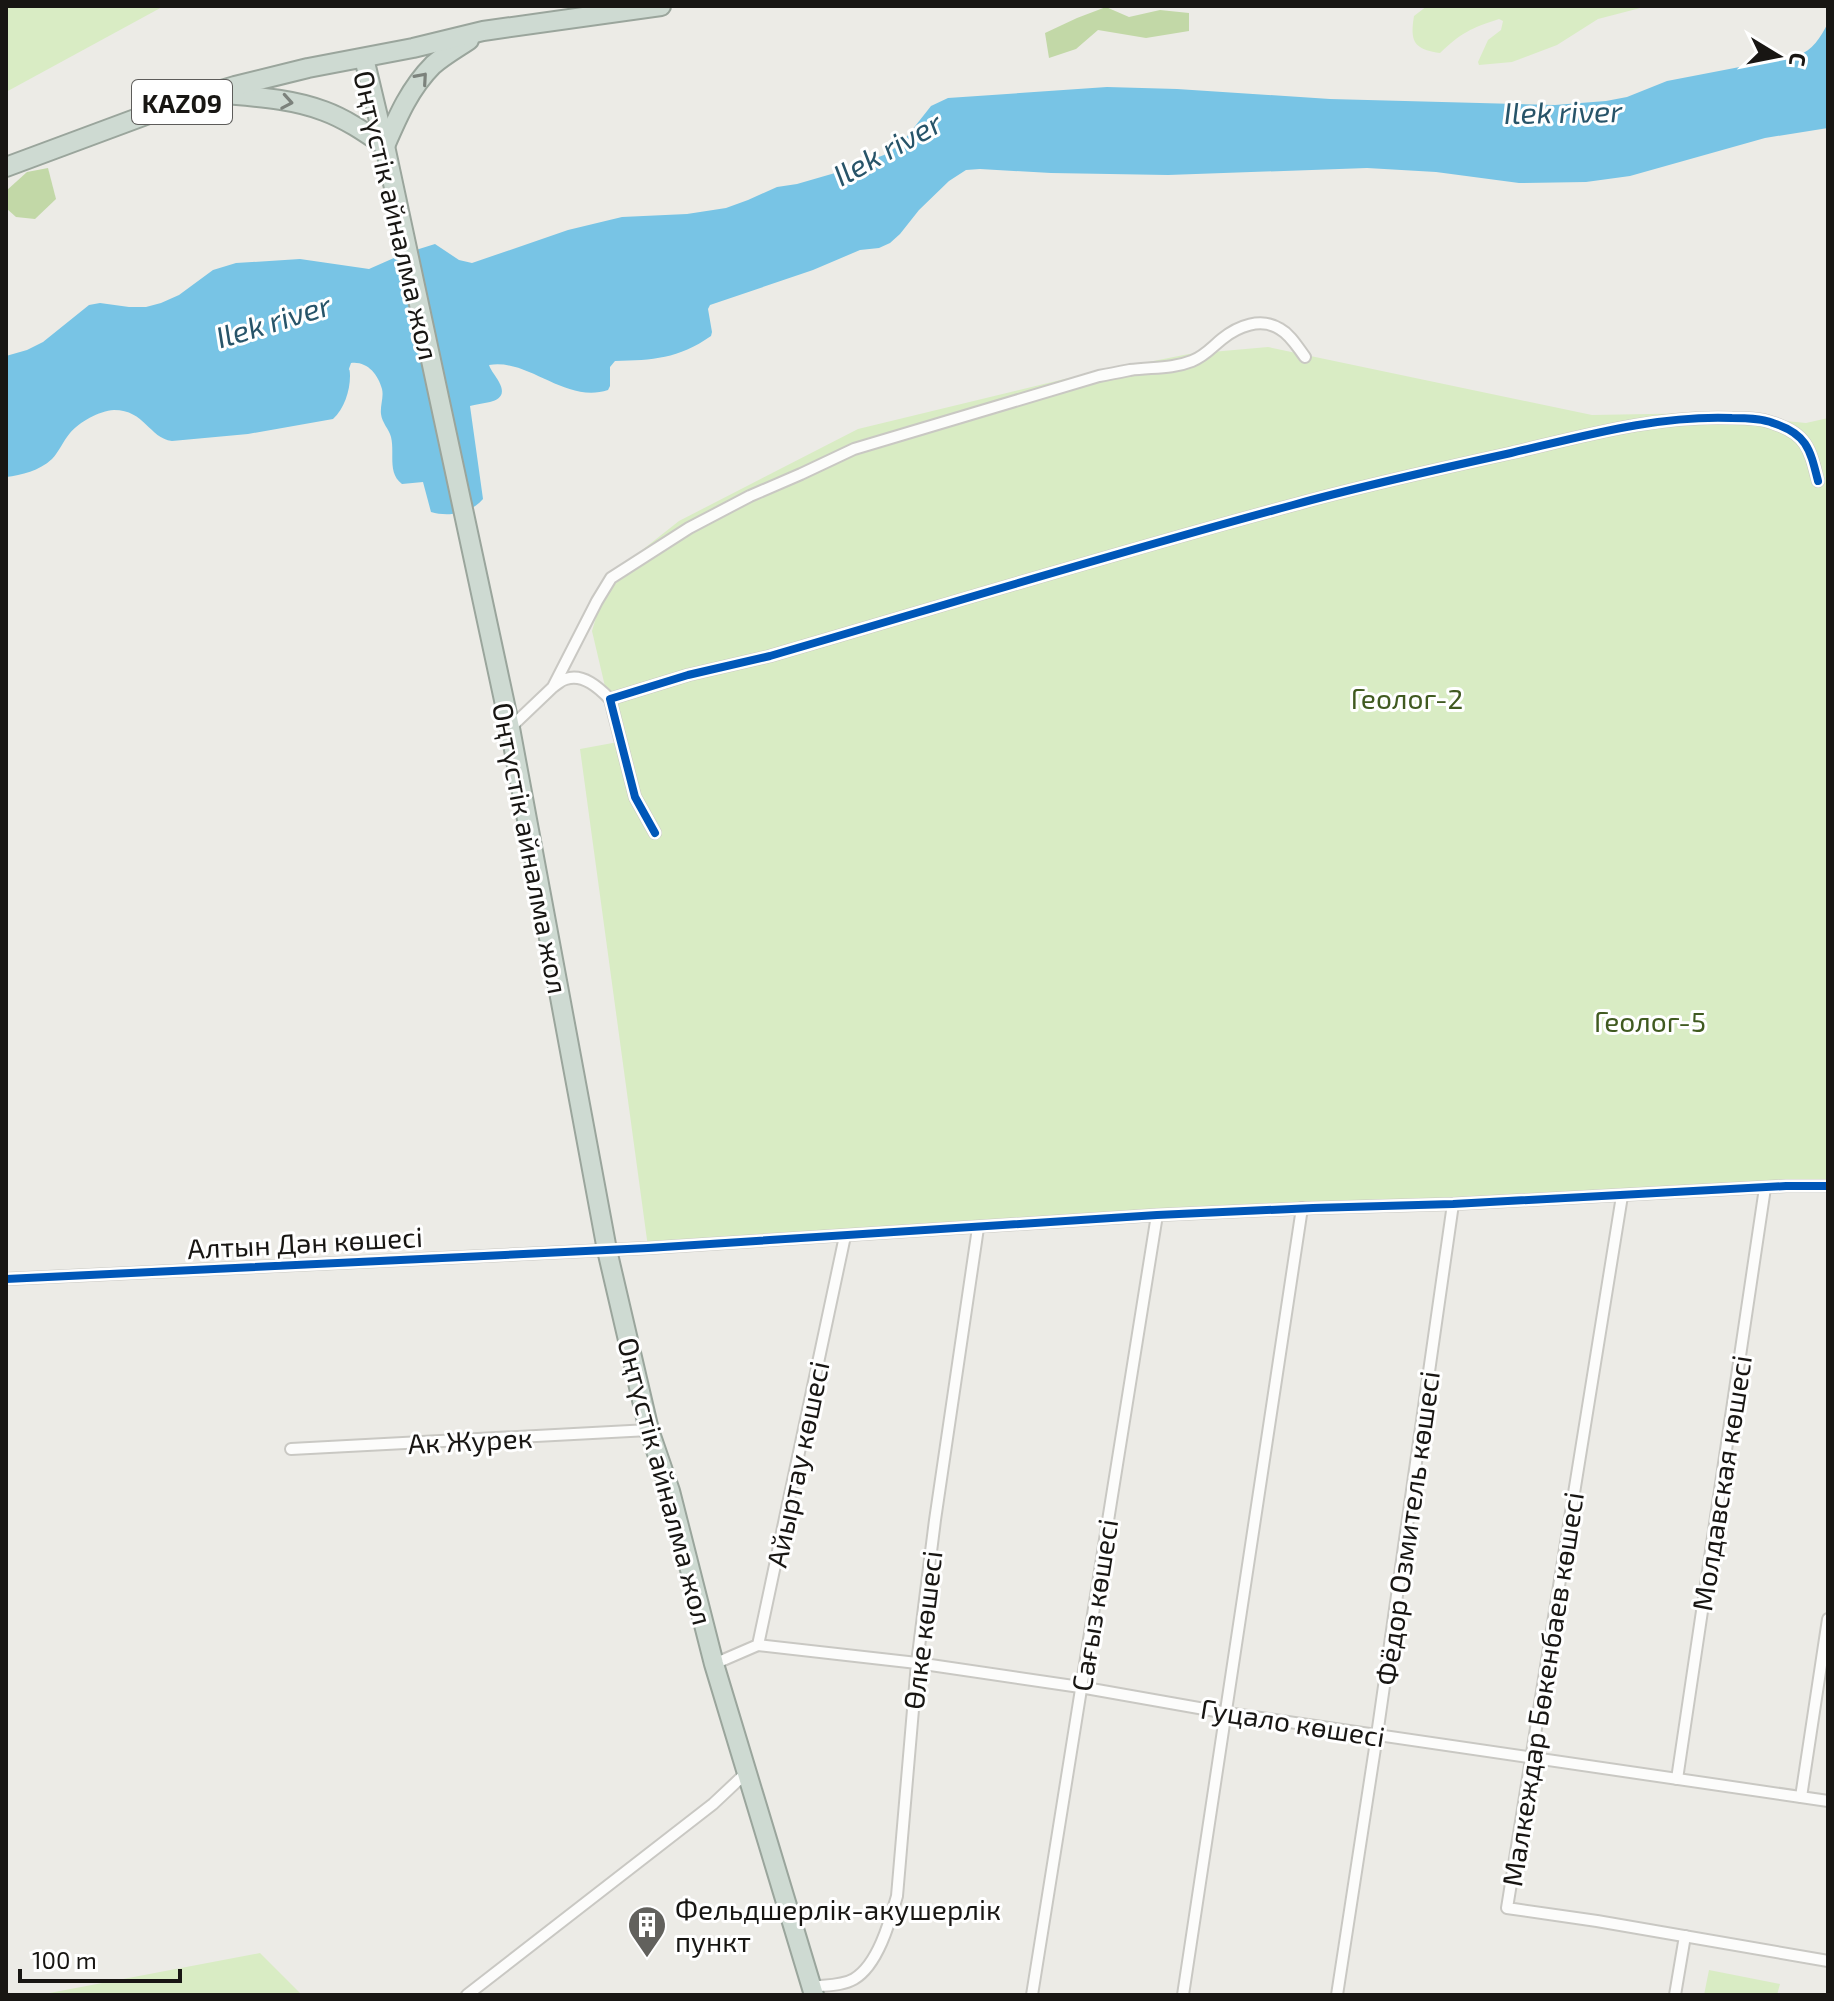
<svg xmlns="http://www.w3.org/2000/svg" width="1834" height="2001" font-family="'Exo 2',sans-serif">
  <style>
    .green { fill: #d9ecc4 }
    .forest { fill: #c2d8a7 }
    .water { fill: #78c4e5 }
    .lines { fill: none; stroke-linecap: round; stroke-linejoin: round }
    .street-casing { stroke: #c9c8c3; stroke-width: 14 }
    .highway-casing { stroke: #9aa59c; stroke-width: 22 }
    .street { stroke: #fcfcfb; stroke-width: 10 }
    .highway { stroke: #cedad2; stroke-width: 18 }
    .cycleway-casing { stroke: #fff; stroke-width: 13 }
    .cycleway { stroke: #0057b8; stroke-width: 8 }
    .oneway { stroke: #7c827c }
    .labels { text-anchor: middle; dominant-baseline: central; stroke-width: 6; stroke-linejoin: round; paint-order: stroke }
    .shield { fill: #fff; stroke: #5d5c5a; stroke-width: 2 }
    .shield-label { font-size: 26px; font-weight: bold; fill: #181613 }
    .street-label { font-size: 28px; fill: #181613; stroke: #fff }
    .park-label { font-size: 28px; fill: #405a20; stroke: #fff }
    .poi-label { font-size: 28px; fill: #181613; stroke: #fff; text-anchor: start }
    .water-label { font-size: 30px; font-style: italic; fill: #275469; stroke: #fff }
  </style>
  <rect width="100%" height="100%" fill="#ecebe6"/>
  <!-- green -->
  <g class="green">
    <polygon points="6,6 164,6 6,92"/>
    <path d="M1427,6H1648L1598,19L1557,45L1512,62L1479,65L1478,62L1488,40L1501,30L1503,21L1499,19C1471,28 1461,33 1440,53C1413,49 1410,41 1414,16Z"/>
    <polygon points="1268,347 1592,415 1707,413 1806,423 1828,418 1828,1186 648,1247 580,749 618,742 592,631 608,577 679,521 858,429 1077,376 1189,354"/>
    <polygon points="260,1953 302,1995 39,1995"/>
    <polygon points="1709,1970 1780,1984 1777,1995 1704,1995"/>
  </g>
  <!-- forest -->
  <g class="forest">
    <polygon points="1106,7 1129,17 1160,10 1189,13 1189,31 1146,38 1098,30 1076,49 1049,58 1045,33 1077,18"/>
    <polygon points="48,168 56,199 35,219 16,217 6,208 6,191 27,172"/>
  </g>
  <!-- water -->
  <path class="water" d="M1828,23V128L1765,138L1630,176L1586,182L1519,183L1436,172L1367,168L1168,175L1051,173L980,169L966,170L949,181L919,210L900,234L890,243L879,248L860,250L813,270L710,305L708,309L712,332L711,336C678,359 653,360 615,361L610,367V386L608,390C565,404 529,358 489,365C491,371 496,376 499,382C511,404 483,402 470,406L483,499C470,514 448,517 431,512L423,482L402,484C387,473 395,453 391,437C389,429 382,423 381,414C380,406 384,397 382,389C378,374 367,361 351,363C347,375 350,364 350,376C350,391 344,409 333,419L248,434L172,441C149,438 145,410 114,410C99,411 79,422 70,433C63,441 59,452 52,459C39,471 22,475 6,477V356L27,350L43,342L89,305L100,303L129,307H146L161,303L179,295L213,270L236,263L300,259L369,269L403,254L435,244L459,260L472,263L568,230L622,217L687,214L726,208L748,200L777,187L797,184L835,173L884,155L901,144L931,106L948,98L1107,87L1177,89L1330,99L1555,105L1606,101L1627,97L1667,81L1797,56C1813,50 1820,38 1828,23Z"/>
  <g class="lines">
    <defs>
      <g id="street">
        <path d="M554,686C558,684 561,680 566,679C583,673 599,688 610,699"/>
        <path d="M510,728L553,687L597,601L611,578L689,528L750,496L801,474L854,449L1099,376C1110,374 1120,372 1130,370C1151,367 1172,369 1192,361C1205,356 1212,347 1222,339C1238,326 1261,317 1280,329C1291,335 1298,348 1305,357"/>
        <path d="M655,833L635,797L610,699L688,675L770,656C945,605 1118,552 1293,505C1365,485 1438,469 1511,453C1584,436 1657,415 1732,418C1745,418 1761,418 1773,423C1807,434 1810,449 1818,481"/>
        <polyline points="1622,1196 1507,1908 1597,1921 1828,1961"/>
        <polyline points="6,1279 648,1248 1157,1215 1313,1208 1453,1204 1786,1186 1828,1186"/>
        <polyline points="291,1449 649,1430"/>
        <polyline points="758,1645 917,1663 1080,1687 1227,1713 1828,1801"/>
        <polyline points="714,1664 758,1645 845,1236"/>
        <polyline points="1677,1779 1765,1188"/>
        <polyline points="1801,1797 1828,1619"/>
        <path d="M811,1987C825,1985 842,1986 854,1979C878,1965 890,1921 897,1896L917,1663L935,1520L978,1228"/>
        <polyline points="467,1995 713,1804 746,1773"/>
        <polyline points="1032,1995 1157,1215"/>
        <polyline points="1183,1995 1302,1208"/>
        <polyline points="1337,1995 1377,1735 1453,1204"/>
        <polyline points="1675,1995 1685,1936"/>
      </g>
      <g id="highway">
        <polyline points="364,58 385,146 510,728 607,1250 649,1430 670,1491 714,1664 814,1995"/>
        <path d="M224,94C258,97 293,99 324,111C346,119 366,133 385,146C398,116 410,88 433,65C443,56 457,48 469,40"/>
        <polyline points="6,167 181,102 235,86 308,68 413,48 483,31 661,6"/>
      </g>
    </defs>
    <!-- street casing -->
    <use href="#street" class="street-casing"/>
    <!-- highway casing -->
    <use href="#highway" class="highway-casing"/>
    <!-- street -->
    <use href="#street" class="street"/>
    <!-- highway -->
    <use href="#highway" class="highway"/>
    <defs>
      <g id="cycleway">
        <path d="M655,833L635,797L610,699L688,675L770,656C945,605 1118,552 1293,505C1365,485 1438,469 1511,453C1584,436 1657,415 1732,418C1745,418 1761,418 1773,423C1807,434 1810,449 1818,481"/>
        <polyline points="6,1279 648,1248 1157,1215 1313,1208 1453,1204 1786,1186 1828,1186"/>
      </g>
    </defs>
    <!-- cycleway casing -->
    <use href="#cycleway" class="cycleway-casing"/>
    <!-- cycleway -->
    <use href="#cycleway" class="cycleway"/>
  </g>
  <!-- one-way arrows -->
  <defs><path id="oneway-chevron" d="M-2-3.5L2.5 0L-2 3.5" fill="none" stroke-width="1.6" stroke-linecap="round" stroke-linejoin="round" transform="scale(2)"/></defs>
  <g class="oneway">
    <use href="#oneway-chevron" transform="translate(422 78) rotate(-49)"/>
    <use href="#oneway-chevron" transform="translate(287 102) rotate(10)"/>
  </g>
  <!-- icons -->
  <defs>
    <symbol id="building-pin" viewBox="-11 -11 22 30"><path d="M0 17L-7.5 6A9.5 9.5 0 1 1 7.5 6Z" fill="#62615d" stroke="#fff"/><path d="M-4-6H4V6H1V3H-1V6H-4ZM-2.5-4.3h1.7v1.8h-1.7ZM.8-4.3h1.7v1.8H.8ZM-2.5-1h1.7V.8h-1.7ZM.8-1h1.7V.8H.8Z" fill="#fff"/></symbol>
  </defs>
  <g fill-rule="evenodd">
    <use href="#building-pin" x="625" y="1903" width="44" height="60"/>
  </g>
  <g class="labels">
    <!-- shield labels -->
    <rect class="shield" x="132" y="80" width="100" height="44" rx="6"/>
    <g class="shield-label">
      <text x="182" y="102">KAZ09</text>
    </g>
    <!-- street labels -->
    <g class="street-label">
      <text transform="translate(397 215) rotate(77)">Оңтүстік айналма жол</text>
      <text transform="translate(531 848) rotate(79)">Оңтүстік айналма жол</text>
      <text transform="translate(305 1242) rotate(-3)">Алтын Дән көшесі</text>
      <text transform="translate(470 1440) rotate(-3)">Ак Журек</text>
      <text transform="translate(797 1464) rotate(-78)">Айыртау көшесі</text>
      <text transform="translate(666 1481) rotate(75)">Оңтүстік айналма жол</text>
      <text transform="translate(1721 1483) rotate(-81)">Молдавская көшесі</text>
      <text transform="translate(1407 1528) rotate(-82)">Фёдор Озмитель көшесі</text>
      <text transform="translate(1094 1605) rotate(-81)">Сағыз көшесі</text>
      <text transform="translate(922 1630) rotate(-83)">Өлке көшесі</text>
      <text transform="translate(1542 1689) rotate(-81)">Малкеждар Бөкенбаев көшесі</text>
      <text transform="translate(1293 1722) rotate(9)">Гуцало көшесі</text>
    </g>
    <!-- park labels -->
    <g class="park-label">
      <text x="1407" y="698">Геолог-2</text>
      <text x="1650" y="1021">Геолог-5</text>
    </g>
    <!-- poi labels -->
    <g class="poi-label">
      <text x="675" y="1909">Фельдшерлік-акушерлік<tspan x="675" dy="32">пункт</tspan></text>
    </g>
    <!-- water labels -->
    <g class="water-label">
      <text transform="translate(1563 111) rotate(-1)">Ilek river</text>
      <text transform="translate(887 148) rotate(-29)">Ilek river</text>
      <text transform="translate(273 320) rotate(-17)">Ilek river</text>
    </g>
  </g>
  <!-- border -->
  <rect width="1834" height="2001" fill="none" stroke="#181613" stroke-width="16"/>
  <!-- north arrow -->
  <g transform="translate(1778 56) rotate(100)" stroke="#ffffff" stroke-width="6" paint-order="stroke">
  <path d="M0-6L14 30L0 20L-14 30Z" fill="#181613"/>
  <text y="-12" font-size="22" font-weight="bold" text-anchor="middle" fill="#181613">С</text>
  </g>
  <!-- scale -->
  <path d="M20 1969v12h160v-12" fill="none" stroke="#181613" stroke-width="4"/>
  <text x="32" y="1969" font-size="24" fill="#181613" stroke="#ffffff" stroke-width="6" paint-order="stroke">100 m</text>
</svg>
